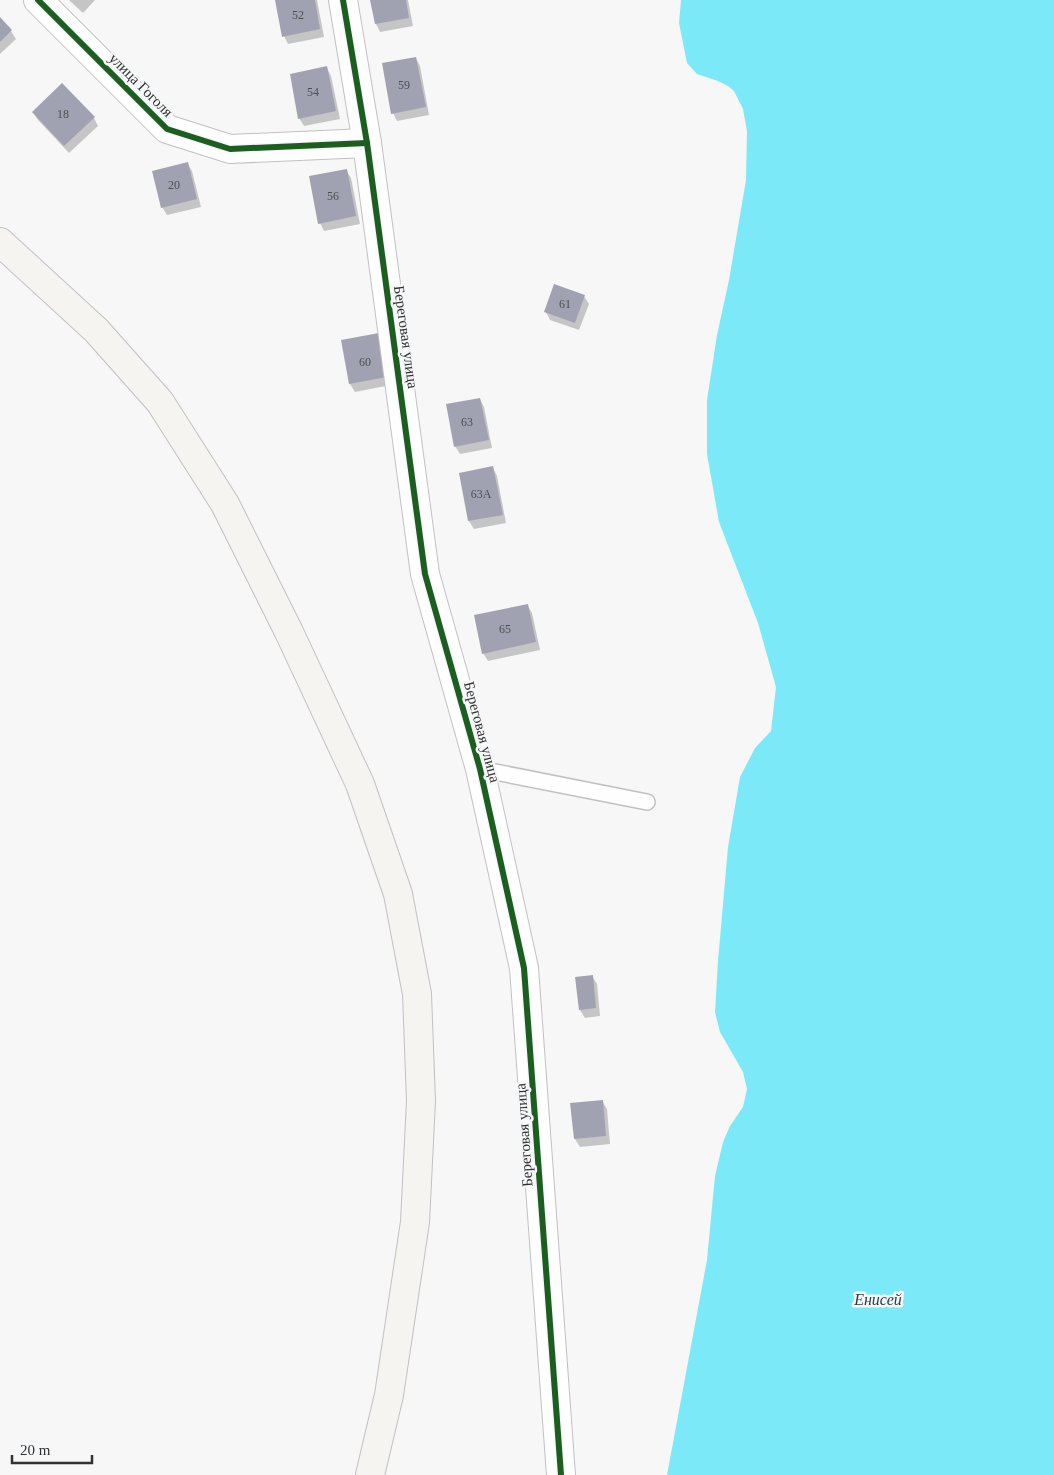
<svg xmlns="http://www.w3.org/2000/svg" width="1054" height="1475" font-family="'Times New Roman',serif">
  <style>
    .water { fill: #7ce9f8 }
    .shadow { fill: #0003 }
    .building { fill: #a0a2b1 }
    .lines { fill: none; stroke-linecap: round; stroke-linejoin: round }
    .lane-casing { stroke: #c1c1c1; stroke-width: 18 }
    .street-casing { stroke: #c1c1c1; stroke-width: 30 }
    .secondary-casing { stroke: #c1c1c1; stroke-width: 30 }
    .lane { stroke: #fefefe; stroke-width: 15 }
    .street { stroke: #fefefe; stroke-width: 28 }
    .secondary { stroke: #f5f4f1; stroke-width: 28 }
    .cycleway-casing { stroke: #f6f7f8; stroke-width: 9 }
    .cycleway { stroke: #1b5e20; stroke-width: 6 }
    .labels { text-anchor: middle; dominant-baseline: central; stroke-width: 5; stroke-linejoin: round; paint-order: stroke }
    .number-label { font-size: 12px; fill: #4e4e52 }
    .street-label { font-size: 15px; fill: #323233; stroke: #f6f7f8 }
    .water-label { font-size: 16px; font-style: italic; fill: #263f44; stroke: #f6f7f8 }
  </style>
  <rect width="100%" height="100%" fill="#f7f7f7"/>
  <!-- water -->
  <polygon class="water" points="681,0 1054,0 1054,1475 667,1475 707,1260 715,1176 723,1142 730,1126 743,1107 747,1089 743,1072 720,1032 715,1012 718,961 728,847 740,777 755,748 771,731 776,687 758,623 719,522 707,454 707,400 717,335 729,280 746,180 747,131 743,109 734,91 728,86 718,81 697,74 687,63 679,23"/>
  <!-- shadow -->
  <g class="shadow">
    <polygon points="69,0 95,0 83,13"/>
    <polygon points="277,0 317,0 324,37 288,44 284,36"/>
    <polygon points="371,0 408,0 413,26 380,32 376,24"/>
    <polygon points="0,19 11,31 16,39 0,54"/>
    <polygon points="416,58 420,66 429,115 397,121 393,113"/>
    <polygon points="327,68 331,76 340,119 304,126 299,118"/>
    <polygon points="33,112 94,118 98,126 69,153 38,120"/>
    <polygon points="187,163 192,171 201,207 167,215 162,207"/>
    <polygon points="346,170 351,178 360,224 324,231 320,223"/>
    <polygon points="584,296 589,304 579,330 550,320 546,312"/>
    <polygon points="378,334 391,385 355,392 350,384 342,341"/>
    <polygon points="480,399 484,407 492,448 460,454 455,446"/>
    <polygon points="493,468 497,476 506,523 474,529 469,521"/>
    <polygon points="527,605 532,613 540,650 488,661 483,653"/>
    <polygon points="592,976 597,984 600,1016 585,1018 580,1010"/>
    <polygon points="602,1101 607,1109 610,1144 580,1147 575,1139"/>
  </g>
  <!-- building -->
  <g class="building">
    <polygon points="275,0 315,0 320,29 282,37"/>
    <polygon points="370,0 406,0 409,18 375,24"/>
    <polygon points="0,17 12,30 0,42"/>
    <polygon points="416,57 426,107 391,114 382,63"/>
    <polygon points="327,66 336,111 298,119 290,74"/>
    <polygon points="62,83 95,117 64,146 32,112"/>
    <polygon points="188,162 197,199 161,208 152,171"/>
    <polygon points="347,169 356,216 318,224 309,176"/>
    <polygon points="554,284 585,295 575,323 544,312"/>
    <polygon points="379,333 387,377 349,384 341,340"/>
    <polygon points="480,398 489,440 454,447 446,404"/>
    <polygon points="493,466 503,515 468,521 459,473"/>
    <polygon points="528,604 536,642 482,654 474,615"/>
    <polygon points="593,975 596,1008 579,1010 575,977"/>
    <polygon points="603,1100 606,1136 574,1139 570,1103"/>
  </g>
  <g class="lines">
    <defs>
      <polyline id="lane" points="480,769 647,802"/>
      <g id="street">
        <polyline points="38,0 167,129 230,149 367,143"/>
        <polyline points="343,0 367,143 425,574 480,769 524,968 561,1475"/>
      </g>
      <polyline id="secondary" points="0,242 96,330 160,402 225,504 289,632 360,784 398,894 417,994 421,1101 415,1222 389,1395 370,1475"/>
    </defs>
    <!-- lane casing -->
    <use href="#lane" class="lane-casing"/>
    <!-- street casing -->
    <use href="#street" class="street-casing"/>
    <!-- secondary casing -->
    <use href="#secondary" class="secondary-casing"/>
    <!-- lane -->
    <use href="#lane" class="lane"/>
    <!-- street -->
    <use href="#street" class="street"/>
    <!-- secondary -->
    <use href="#secondary" class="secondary"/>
    <defs>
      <g id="cycleway">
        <polyline points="38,0 167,129 230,149 367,143"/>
        <polyline points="343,0 367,143 425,574 480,769 524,968 561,1475"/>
      </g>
    </defs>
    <!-- cycleway casing -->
    <use href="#cycleway" class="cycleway-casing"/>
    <!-- cycleway -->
    <use href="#cycleway" class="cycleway"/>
  </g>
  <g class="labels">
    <!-- number labels -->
    <g class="number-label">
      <text x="298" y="15">52</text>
      <text x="404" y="85">59</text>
      <text x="313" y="92">54</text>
      <text x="63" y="114">18</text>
      <text x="174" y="185">20</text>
      <text x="333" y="196">56</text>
      <text x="565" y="304">61</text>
      <text x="365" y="362">60</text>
      <text x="467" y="422">63</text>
      <text x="481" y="494">63А</text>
      <text x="505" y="629">65</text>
    </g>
    <!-- street labels -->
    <g class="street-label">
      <text transform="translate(141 85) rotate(45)">улица Гоголя</text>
      <text transform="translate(406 337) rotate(82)">Береговая улица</text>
      <text transform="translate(482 732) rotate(75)">Береговая улица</text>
      <text transform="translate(524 1135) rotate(-94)">Береговая улица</text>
    </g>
    <!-- water labels -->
    <g class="water-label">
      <text x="878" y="1299">Енисей</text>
    </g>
  </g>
  <!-- scale -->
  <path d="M12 1455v8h80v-8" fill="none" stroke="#323233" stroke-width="2.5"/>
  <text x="20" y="1455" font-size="15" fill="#323233" stroke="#f6f7f8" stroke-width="4" paint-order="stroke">20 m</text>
</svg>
